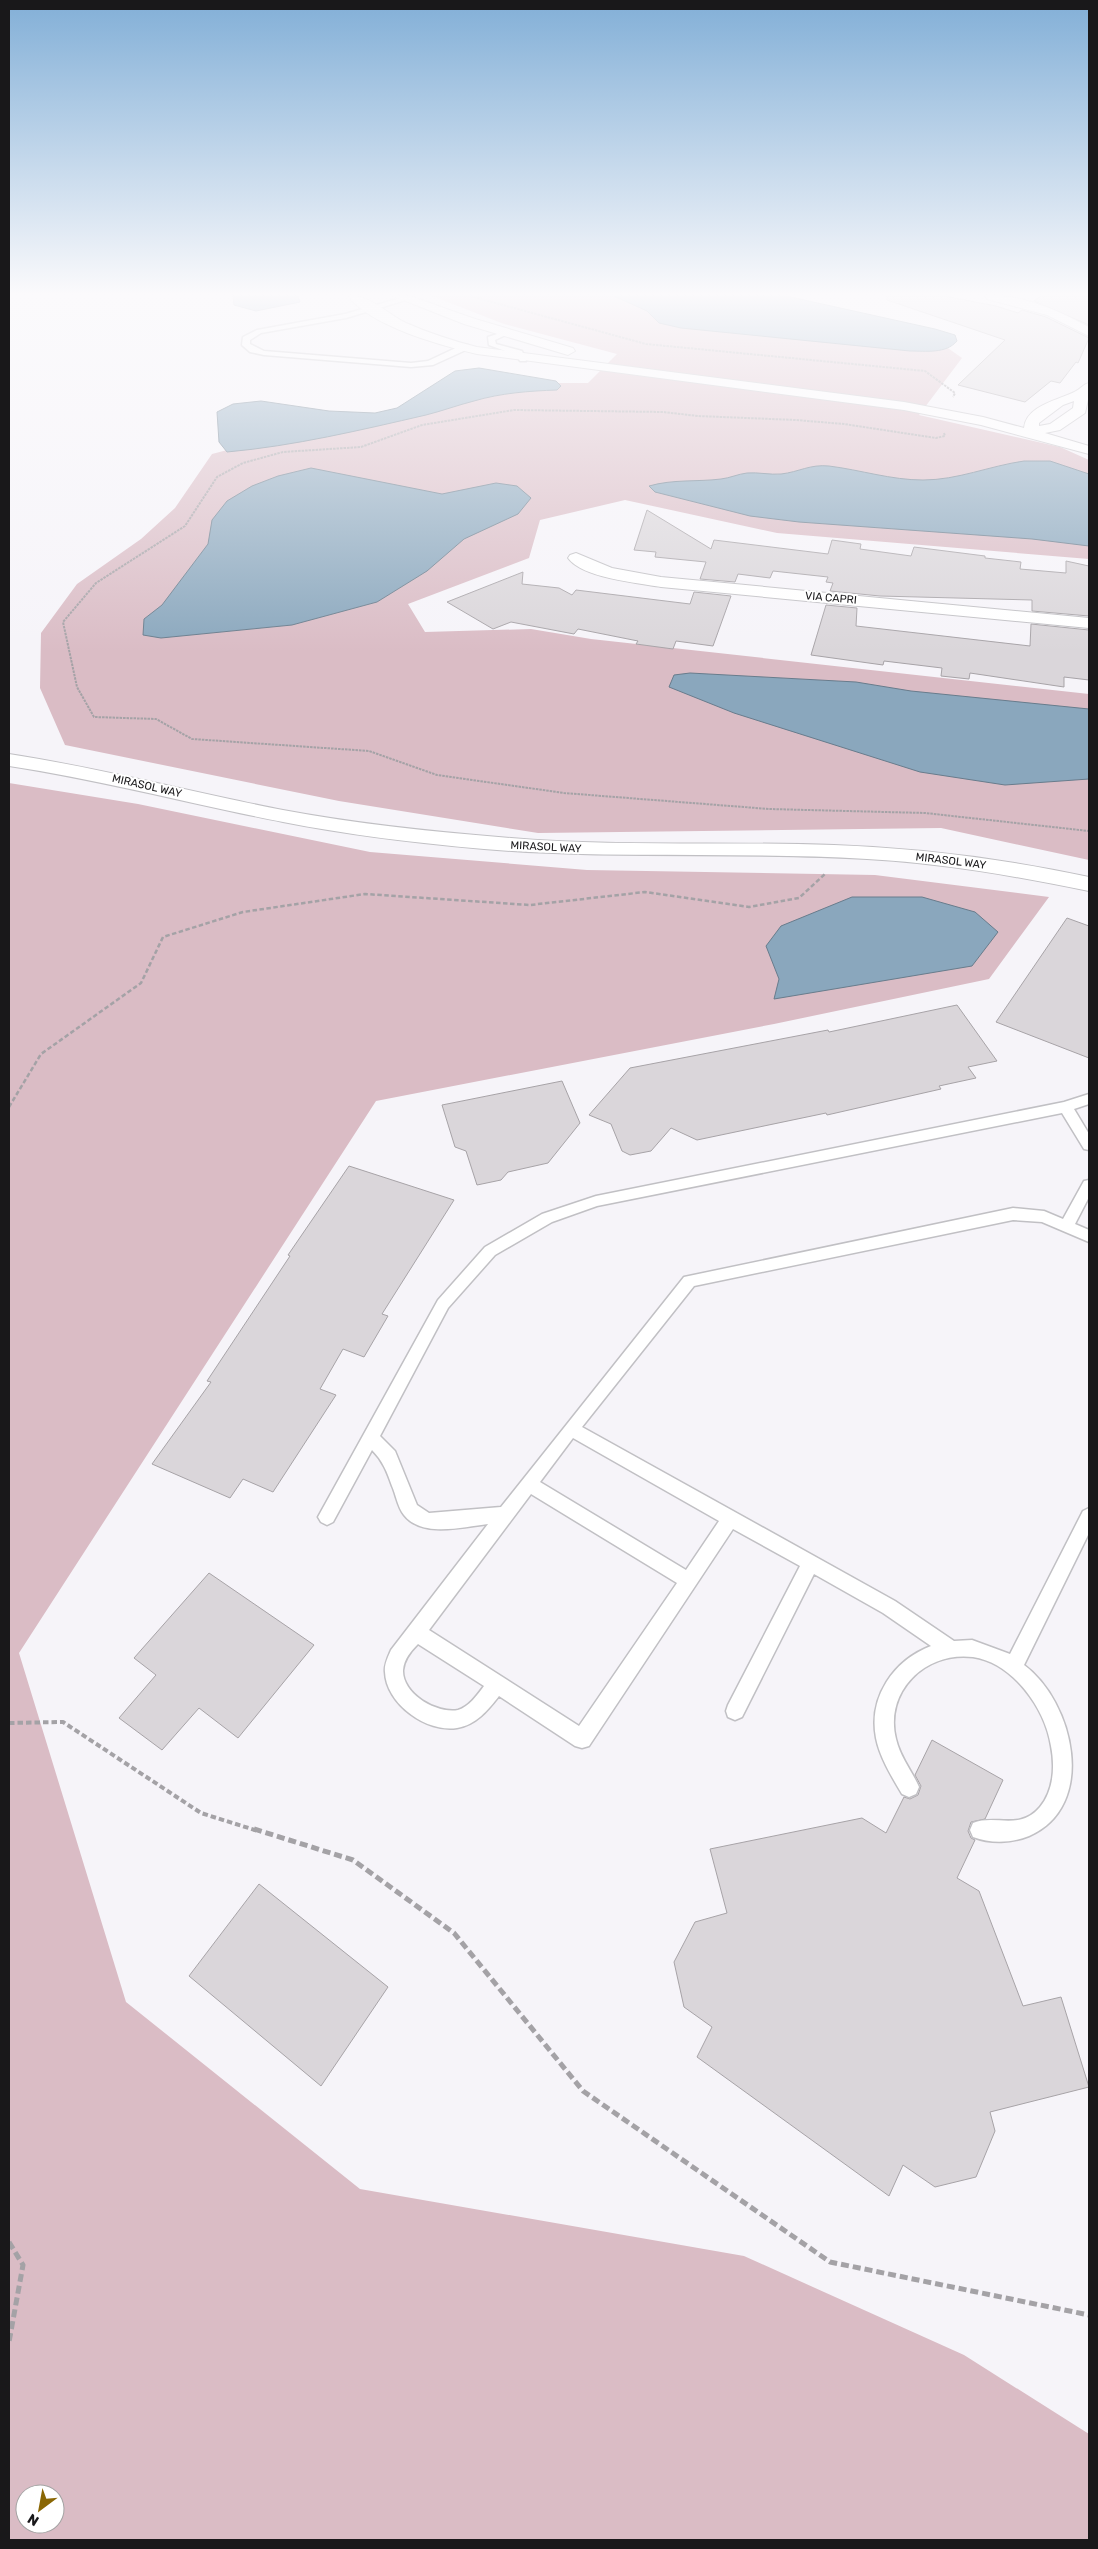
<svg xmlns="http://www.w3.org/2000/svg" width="1098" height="2549" font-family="Rubik,sans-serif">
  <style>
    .green { fill: #dabcc5; fill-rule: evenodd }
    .water { fill: #8aa7bd; stroke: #687c8c }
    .building { fill: #dad6da; stroke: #a7a3a7 }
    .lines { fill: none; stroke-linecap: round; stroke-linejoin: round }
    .lane-casing { stroke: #c1c0c4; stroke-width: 3 }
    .street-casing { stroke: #c1c0c4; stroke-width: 2 }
    .path-far3 { stroke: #a4a2a6; stroke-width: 2; stroke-dasharray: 2.5 1; stroke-linecap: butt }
    .path-far2 { stroke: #a4a2a6; stroke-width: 2.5; stroke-dasharray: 4.5 2.5; stroke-linecap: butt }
    .path-far1 { stroke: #a4a2a6; stroke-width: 4; stroke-dasharray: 5.5 3; stroke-linecap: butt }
    .path { stroke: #a4a2a6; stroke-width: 5; stroke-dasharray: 8 4; stroke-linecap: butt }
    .lane { fill: #fff; fill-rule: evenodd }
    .street { fill: #fff; fill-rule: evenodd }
    .labels { text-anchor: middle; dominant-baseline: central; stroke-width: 4; stroke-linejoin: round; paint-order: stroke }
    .far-street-label { font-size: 11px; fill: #19181a; stroke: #fff }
  </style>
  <rect width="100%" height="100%" fill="#f6f4f9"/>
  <!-- green -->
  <g class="green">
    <polygon points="432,296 741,296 938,341 962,358 919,415 1060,447 1089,460 1089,559 777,533 625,500 540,520 529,558 408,604 425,632 531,629 591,639 1089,694 1089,860 941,828 538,833 339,801 65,745 40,688 41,633 77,584 141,539 175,508 212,454 273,438 529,383 588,383 617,354 504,324"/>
    <path d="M9,783L138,804L370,852L587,870L875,875L1049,897L989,979L774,1024L376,1101L19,1653L126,2002L360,2189L744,2256L964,2355L1089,2434V2540H9ZM25,2494H55V2524H25Z"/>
  </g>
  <!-- water -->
  <g class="water">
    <polygon points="233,296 298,296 300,302 256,311 234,305"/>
    <path d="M614,296H786L935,329L955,335L957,341C946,354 926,351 910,351L681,328L659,323L647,311Z"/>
    <path d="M479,368L556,381L561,386L557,390C529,391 501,393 474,401C458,405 442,411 426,415C361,430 294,446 227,452L219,442L217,412L233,404L261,401L329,411L375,413L397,408L455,371Z"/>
    <path d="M1024,461H1050L1089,474V546L1032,539L799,522L750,516L655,492L649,486C673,479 697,482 721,479C730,478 738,474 747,473C758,472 770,475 781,474C799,472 810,464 829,466C861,470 891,480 923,480C958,480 989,466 1024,461Z"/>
    <polygon points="311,468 442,494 496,483 517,486 531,498 518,514 464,539 427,571 377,602 292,625 161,638 143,635 144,619 162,605 208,544 212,520 227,501 252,486 278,476"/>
    <polygon points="690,673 856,682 911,691 1089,709 1089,779 1005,785 920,772 734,713 669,687 674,675"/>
    <polygon points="852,897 922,897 975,912 998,932 972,966 774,999 779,979 766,946 781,926"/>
  </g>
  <!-- building -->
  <g class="building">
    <polygon points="887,296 944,296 996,306 1018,313 1022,310 1046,317 1089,338 1078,363 1076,362 1060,383 1051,381 1025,402 958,385 1005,340 887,300"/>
    <polygon points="1041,296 1089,296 1089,325 1034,301"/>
    <polygon points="647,510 711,549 714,540 828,554 832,540 861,544 860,549 911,556 914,547 985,556 985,558 1021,562 1020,569 1066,573 1066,561 1089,566 1089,616 1032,611 1032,600 880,596 830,591 833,583 826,582 828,577 773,571 770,578 738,574 735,582 700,579 706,562 655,557 656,552 634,550"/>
    <polygon points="523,572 522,584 559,588 572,595 576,590 690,604 694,592 731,596 713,646 676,641 673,649 636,644 638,641 578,629 574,634 511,622 493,629 447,602"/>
    <polygon points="826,605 857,608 856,626 1030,646 1031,624 1089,630 1089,680 1064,677 1064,687 970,673 969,679 941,676 942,668 884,661 883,665 811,655"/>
    <polygon points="1067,918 1089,926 1089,1058 996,1022"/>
    <polygon points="957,1005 997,1061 968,1067 976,1078 939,1086 941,1089 827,1115 826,1113 697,1140 671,1128 651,1151 630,1155 622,1151 611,1124 589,1115 630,1068 828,1030 829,1032"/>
    <polygon points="562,1081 580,1123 548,1163 508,1172 501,1180 477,1185 466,1151 455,1147 442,1105"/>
    <polygon points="349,1166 454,1200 382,1314 388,1316 364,1357 343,1349 320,1389 336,1395 273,1492 243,1479 230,1498 152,1464 211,1382 207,1381 290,1256 288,1255"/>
    <polygon points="209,1573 314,1645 238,1738 199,1708 162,1750 119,1718 156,1675 134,1658"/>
    <polygon points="932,1740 1003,1780 985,1819 971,1822 968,1831 971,1838 975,1840 957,1878 979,1891 1023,2006 1061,1997 1089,2087 990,2112 995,2131 976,2177 935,2187 903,2165 889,2196 697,2057 712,2027 684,2007 674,1962 695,1922 727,1913 710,1849 862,1818 886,1833 904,1797 910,1799 918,1795 921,1786 915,1775"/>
    <polygon points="259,1884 388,1987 321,2086 189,1976"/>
  </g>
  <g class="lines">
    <defs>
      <g id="lane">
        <polygon points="404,297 406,300 346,318 261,333 250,340 250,344 264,351 411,363 428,361 462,345 468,345 468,349 433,365 411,367 264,355 250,352 242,345 243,337 257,330 345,314"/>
        <polygon points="506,331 512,332 495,340 496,344 522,351 526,361 520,361 516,355 489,345 488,337"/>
        <path d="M1089,1094V1104L1074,1109L1089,1134V1150L1084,1149L1062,1113L597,1206L552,1222L495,1255L448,1308L380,1436L395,1451L417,1505L429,1513L501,1507L684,1277L1013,1208L1044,1211L1063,1219L1084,1181L1089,1180V1197L1075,1224L1089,1230V1242L1042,1222L1013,1220L694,1286L582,1427L895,1601L954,1641L972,1640L1010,1654L1083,1511L1089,1508V1533L1024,1665C1074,1702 1098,1806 1029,1836C1012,1843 991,1844 973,1837L970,1830L973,1823C995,1814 1020,1831 1040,1807C1054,1790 1055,1766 1051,1746C1045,1708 1013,1663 973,1657C925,1651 884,1692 896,1739C900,1757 912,1771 919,1787L916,1794L909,1797L902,1794C892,1777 880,1758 876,1738C868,1697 894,1660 931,1646L883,1613L814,1574L742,1717L735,1720L728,1717L726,1711L728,1705L800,1566L733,1529L589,1746L582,1748L575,1746L499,1696C488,1710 476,1725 457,1728C427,1733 386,1704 385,1672C384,1665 388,1657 391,1650L488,1524C463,1527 422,1538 404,1515C398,1508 396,1495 392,1486C387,1472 383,1461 372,1450L333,1522L327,1525L321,1522L318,1517L438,1300L485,1247L542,1214L596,1196L1064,1102ZM573,1438L719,1521L686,1570L540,1482ZM531,1494L677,1583L579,1726L429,1630ZM418,1644L484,1686C478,1694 469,1707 458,1710C437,1714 402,1694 403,1670C404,1659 411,1651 418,1644Z"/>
      </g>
      <g id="street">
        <path d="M348,296C369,294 387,314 406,323C429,333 453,341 477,347L904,402L983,417L1024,428C1026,405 1060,400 1076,391C1081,389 1083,384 1089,383V395L1085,413L1060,430L1045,433L1089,446V454L981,425L904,410L477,354C440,345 372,327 348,296ZM1074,401L1073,408L1050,424L1039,426V423L1063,405Z"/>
        <polygon points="393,296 410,296 472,318 573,348 575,351 568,355 464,324"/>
        <path d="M985,296C1021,293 1058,311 1089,327V336L1047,315L987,299Z"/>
        <path d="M576,553L612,568L661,577L1089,618V628L661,587C638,583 582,578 568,558L570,555Z"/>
        <path d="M9,754C101,768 191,792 283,810C358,824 435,832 511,838C618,847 726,841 834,845C920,848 1005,859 1089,877V891C1015,876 942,863 867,859C739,851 611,860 484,849C416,843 349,835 283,822C191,804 101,780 9,766Z"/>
      </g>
    </defs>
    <!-- lane casing -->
    <use href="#lane" class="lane-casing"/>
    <!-- street casing -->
    <use href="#street" class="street-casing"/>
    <!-- path-far3 -->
    <g class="path-far3">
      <polyline points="470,296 646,344 925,371 955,393 953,397"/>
      <polyline points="944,433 945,436 936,438 844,424 796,420 698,416 663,412 514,410 422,425 361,447 283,452 243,463 217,477 185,526 96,583 63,622 77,687 94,717 156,719 192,739 369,751 437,775 564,793 769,809 925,813 1089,831"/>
    </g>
    <!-- path-far2 -->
    <polyline class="path-far2" points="9,1107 41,1054 141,983 163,937 243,912 365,894 530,905 645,892 749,907 799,898 826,873"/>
    <!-- path-far1 -->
    <polyline class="path-far1" points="9,1723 63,1722 201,1813 258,1831"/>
    <!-- path -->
    <g class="path">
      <polyline points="254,1829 353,1860 454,1933 583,2091 830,2262 1089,2315"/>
      <polyline points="9,2242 23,2265 9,2342"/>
    </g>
    <!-- lane -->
    <use href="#lane" class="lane"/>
    <!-- street -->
    <use href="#street" class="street"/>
  </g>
  <!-- sky -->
  <linearGradient id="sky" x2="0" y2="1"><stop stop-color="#82afd7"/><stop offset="0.45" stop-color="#fbfafc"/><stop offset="1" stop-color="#fbfafc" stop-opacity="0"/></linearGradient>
  <rect width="1098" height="653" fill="url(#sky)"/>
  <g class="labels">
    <!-- far-street labels -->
    <g class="far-street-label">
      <text transform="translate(831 598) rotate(5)">VIA CAPRI</text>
      <text transform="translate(147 786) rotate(13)">MIRASOL WAY</text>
      <text transform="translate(546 847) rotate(3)">MIRASOL WAY</text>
      <text transform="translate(951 861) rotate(7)">MIRASOL WAY</text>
    </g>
  </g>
  <!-- border -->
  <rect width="1098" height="2549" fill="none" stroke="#19181a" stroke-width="20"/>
  <!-- north arrow -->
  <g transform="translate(40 2509) rotate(212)"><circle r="24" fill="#ffffff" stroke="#a3a3a3"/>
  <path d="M0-4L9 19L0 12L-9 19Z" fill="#8a6705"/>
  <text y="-8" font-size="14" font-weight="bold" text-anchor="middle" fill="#19181a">N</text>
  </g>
</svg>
